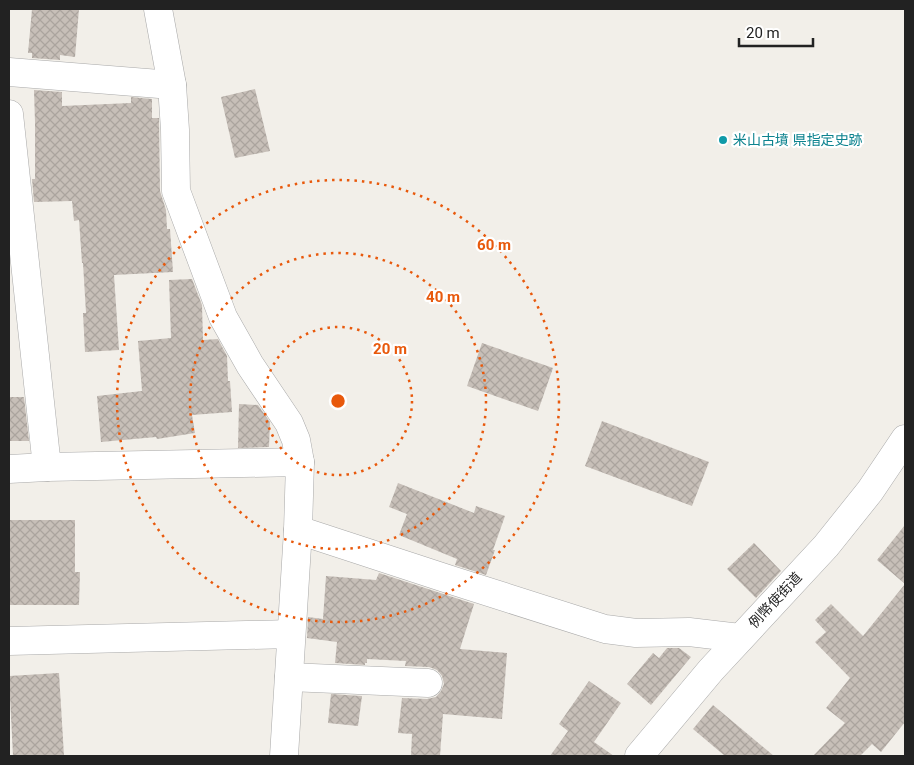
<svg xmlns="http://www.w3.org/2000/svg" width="914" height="765" font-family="Roboto,'Noto Sans JP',sans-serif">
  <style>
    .building { fill: url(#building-cross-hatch) }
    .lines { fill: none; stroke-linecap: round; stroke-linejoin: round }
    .minor-casing { stroke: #a9a9a9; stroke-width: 29 }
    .minor { stroke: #fff; stroke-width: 28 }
    .ring { fill: none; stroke: #e8590c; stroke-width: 2.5; stroke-dasharray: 2.5 5 }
    .culture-dot { fill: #0f9aa8; stroke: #fff; stroke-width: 2 }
    .labels { text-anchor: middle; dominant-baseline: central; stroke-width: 4.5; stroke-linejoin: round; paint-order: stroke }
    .culture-label { font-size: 14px; fill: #0d838f; stroke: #fff; text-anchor: start }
    .street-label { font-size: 14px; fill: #222; stroke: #fff }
    .centre { fill: #e8590c; stroke: #fff; stroke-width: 2.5 }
    .ring-label { font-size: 15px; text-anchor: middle; font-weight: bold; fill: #e8590c; stroke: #fff; stroke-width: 4.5; stroke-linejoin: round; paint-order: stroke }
  </style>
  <defs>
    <pattern id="building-cross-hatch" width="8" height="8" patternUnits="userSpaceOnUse" patternTransform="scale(1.25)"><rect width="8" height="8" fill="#c7bfb8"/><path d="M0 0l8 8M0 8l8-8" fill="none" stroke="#aba49e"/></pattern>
  </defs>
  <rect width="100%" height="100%" fill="#f2efe9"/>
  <!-- building -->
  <g class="building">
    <polygon points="32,9 79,9 75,57 60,55 60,60 32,58 32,53 28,53"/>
    <polygon points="255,89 270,151 235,158 221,97"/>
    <polygon points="34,90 62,92 62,106 131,103 131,97 152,99 152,118 159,118 160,191 166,210 167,229 170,229 173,272 114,275 119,350 85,352 83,313 86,313 83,263 82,263 79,220 74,221 72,201 34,202 32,179 35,179 35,122"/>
    <polygon points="192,279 202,305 203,340 218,339 227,356 228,381 230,381 232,412 192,415 195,433 157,439 156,437 101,442 97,396 142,391 138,341 171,338 169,280"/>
    <polygon points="482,343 553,368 538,411 467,386"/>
    <polygon points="9,397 24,397 29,441 9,441"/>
    <polygon points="239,404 258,405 270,422 269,447 238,448"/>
    <polygon points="602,421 709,462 692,506 585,466"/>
    <polygon points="398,483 474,513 476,506 505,516 493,550 495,550 486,575 455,565 457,559 399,535 407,514 389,507"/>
    <polygon points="9,520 75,520 75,572 80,572 79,605 9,605"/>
    <polygon points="905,525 905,584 877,560"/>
    <polygon points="754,543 781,571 756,598 727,569"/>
    <polygon points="379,573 474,604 460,649 507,653 502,719 443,714 440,756 411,756 412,734 398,733 402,698 427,699 436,697 441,691 444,684 442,676 437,670 429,667 405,666 406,661 367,659 367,663 365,663 365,665 335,663 337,642 307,638 308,617 323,619 326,576 376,580"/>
    <polygon points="905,584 905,722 881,752 872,744 860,756 813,756 845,723 826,708 850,678 815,642 826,632 815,620 831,604 863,636"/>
    <polygon points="667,648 679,648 691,657 651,705 627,684 653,653 659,658"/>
    <polygon points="59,673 64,756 13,756 9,676"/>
    <polygon points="589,681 621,703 594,742 614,756 550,756 568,731 559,724"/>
    <polygon points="331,694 362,696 358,726 328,723"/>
    <polygon points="713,705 774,756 725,756 693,729"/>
  </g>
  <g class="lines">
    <defs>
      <g id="minor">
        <polyline points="158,9 172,85 175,130 176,191 223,317 250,365 289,423 296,440 300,462 298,530 284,756"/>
        <polyline points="9,72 172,85"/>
        <polyline points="9,114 47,467"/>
        <polyline points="9,469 47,467 300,462"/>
        <polyline points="298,530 454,581 605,629 636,633 689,632 740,638"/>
        <polyline points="9,641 291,634"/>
        <polyline points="289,677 428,683"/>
        <polyline points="639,756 711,670 826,546 870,491 905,439"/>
      </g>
    </defs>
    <!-- minor casing -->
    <use href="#minor" class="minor-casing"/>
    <!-- minor -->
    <use href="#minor" class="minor"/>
  </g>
  <!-- distance rings -->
  <g class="ring">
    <circle cx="338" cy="401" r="74"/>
    <circle cx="338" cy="401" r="148"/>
    <circle cx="338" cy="401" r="221"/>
  </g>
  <!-- markers -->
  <circle class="culture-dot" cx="723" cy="140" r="5"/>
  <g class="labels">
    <!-- culture labels -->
    <g class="culture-label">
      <text x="733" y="140">米山古墳 県指定史跡</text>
    </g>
    <!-- street labels -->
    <g class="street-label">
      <text transform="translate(775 600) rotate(-47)">例幣使街道</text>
    </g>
  </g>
  <circle cx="338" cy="401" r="8" class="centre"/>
  <g class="ring-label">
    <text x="494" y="250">60 m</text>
    <text x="443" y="302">40 m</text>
    <text x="390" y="354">20 m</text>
  </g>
  <!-- border -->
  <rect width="914" height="765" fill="none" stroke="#222222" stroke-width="20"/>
  <!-- scale -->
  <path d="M739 38v8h74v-8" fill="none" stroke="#222222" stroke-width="2.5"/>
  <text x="746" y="38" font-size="15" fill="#222222" stroke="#ffffff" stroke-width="4" paint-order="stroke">20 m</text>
</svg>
